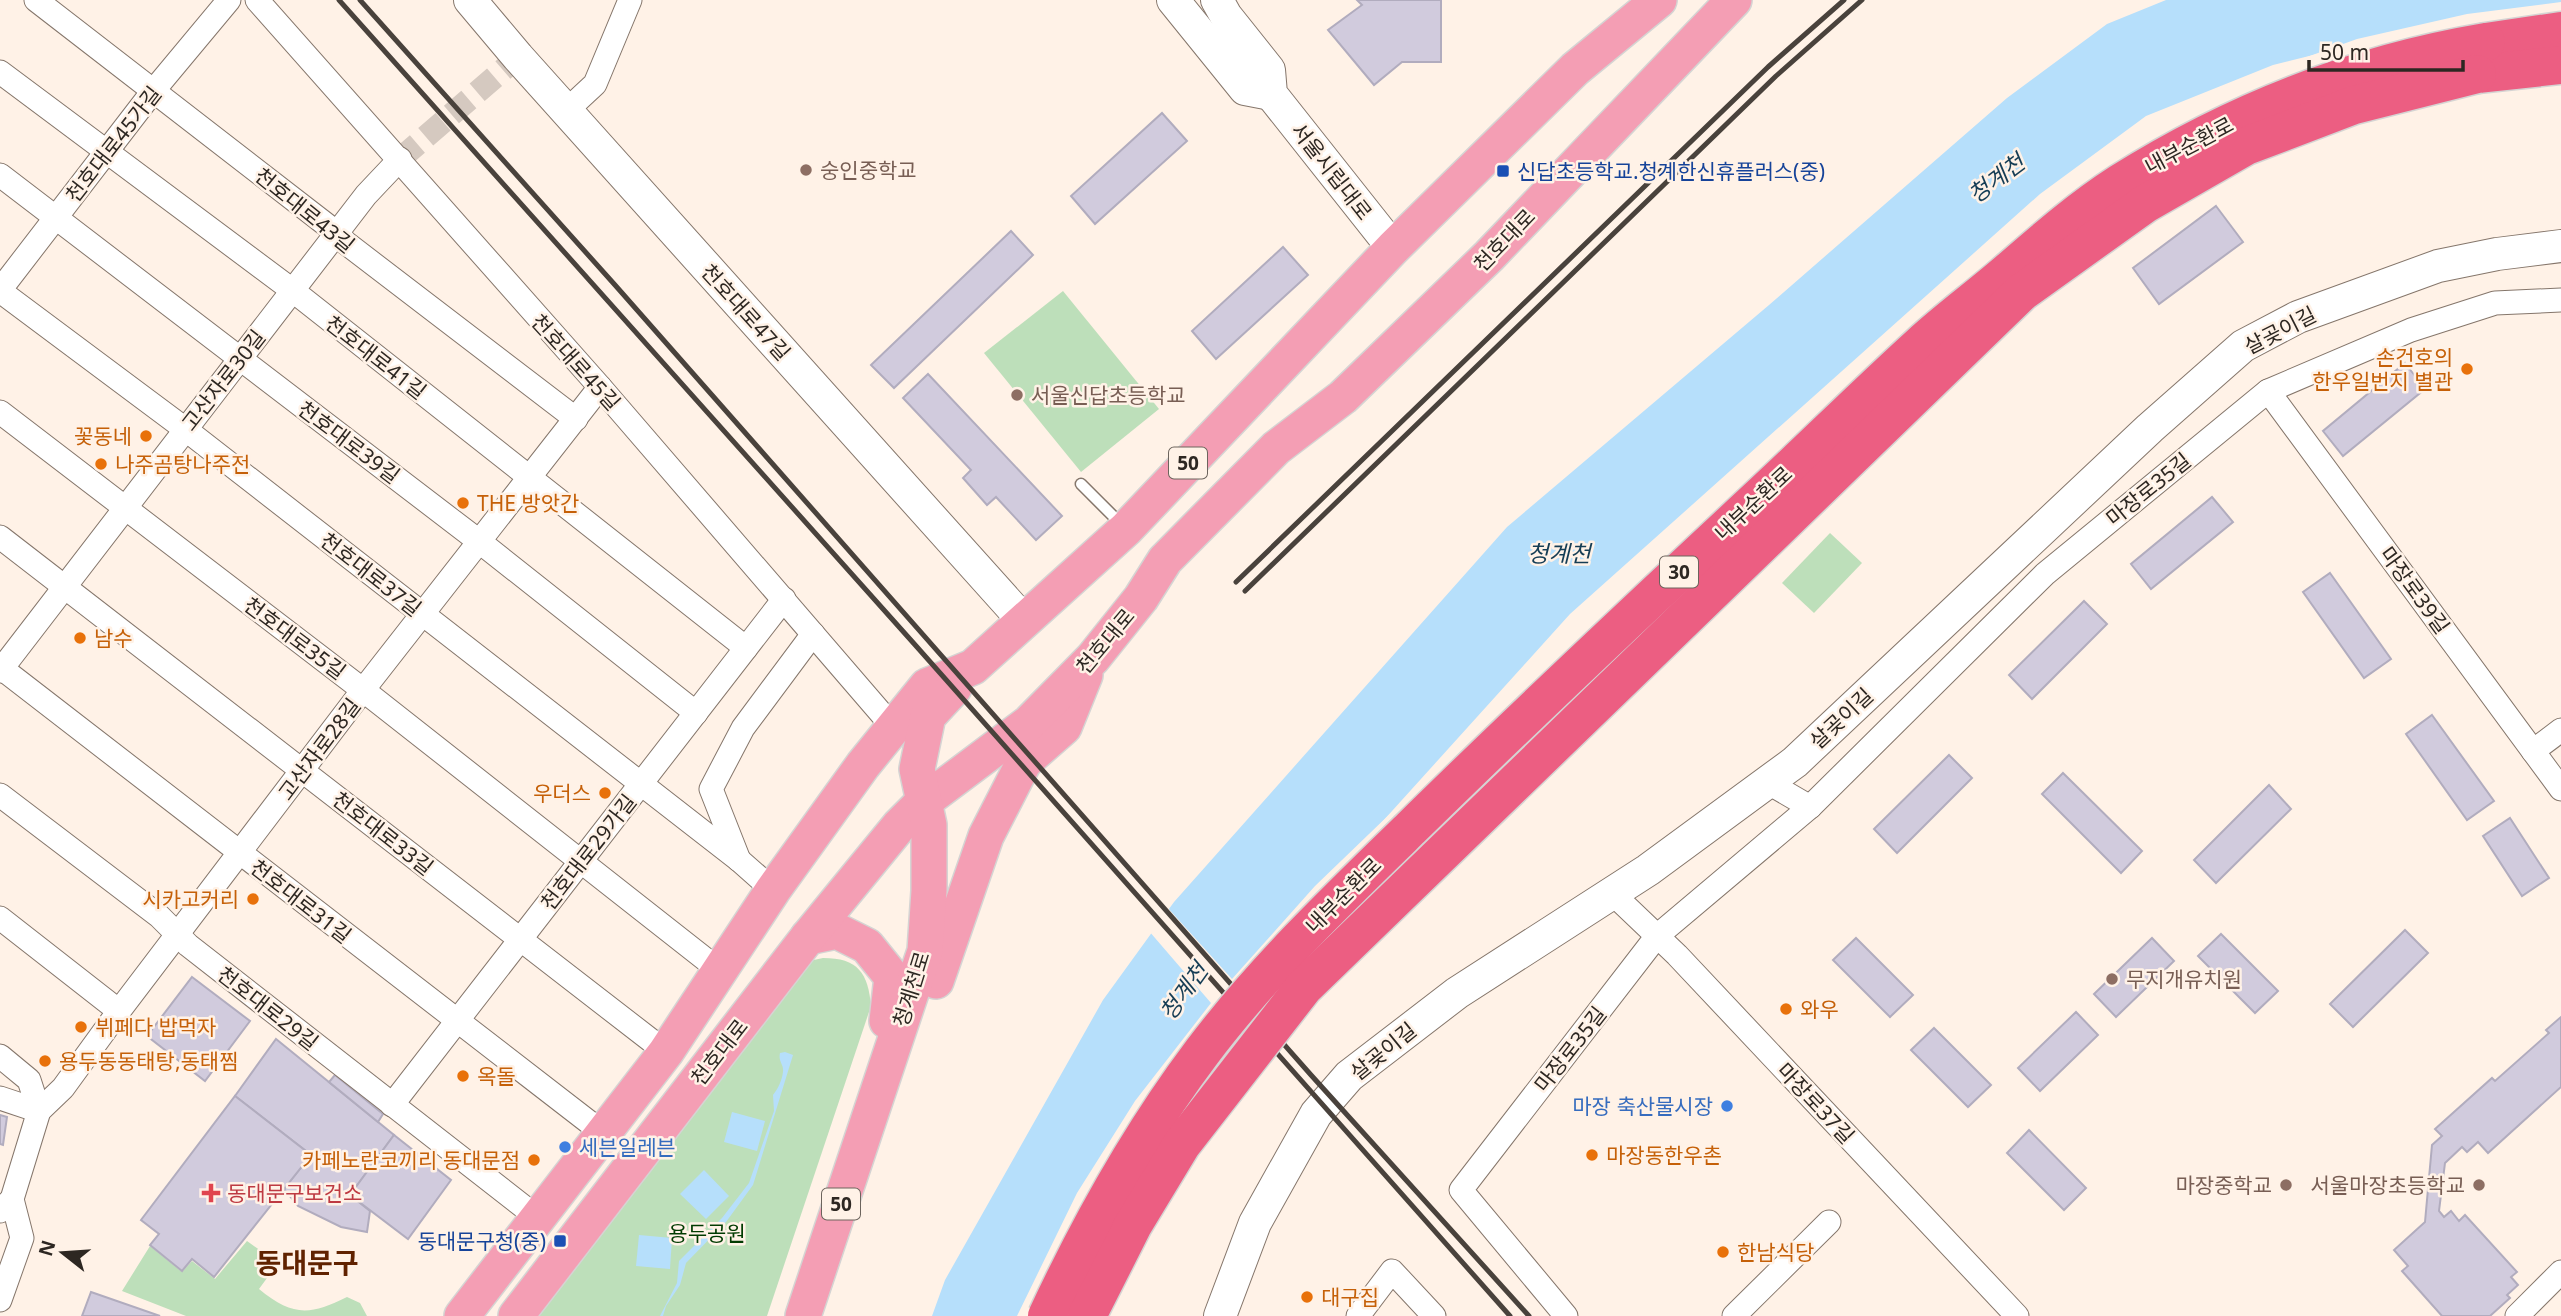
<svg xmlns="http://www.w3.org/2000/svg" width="2561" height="1316" font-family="'Noto Sans','Noto Sans KR',sans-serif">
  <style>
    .green { fill: #bddfba }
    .water { fill: #b6dffb }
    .pier { fill: #fff2e7 }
    .building { fill: #d1cbdd; stroke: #b1acbe; stroke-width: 2 }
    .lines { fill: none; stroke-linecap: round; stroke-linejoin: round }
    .street-tunnel { stroke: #d5c9c0; stroke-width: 23; stroke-dasharray: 23 11; stroke-linecap: butt }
    .lane-casing { stroke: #85766b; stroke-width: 13 }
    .street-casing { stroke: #85766b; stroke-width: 25 }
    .secondary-casing { stroke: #85766b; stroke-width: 34 }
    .primary-casing { stroke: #d5d4d3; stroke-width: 38 }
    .highway-casing { stroke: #d5d4d3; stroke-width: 41 }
    .lane { stroke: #fff; stroke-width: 10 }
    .street { stroke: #fff; stroke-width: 23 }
    .secondary { stroke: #fff; stroke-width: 32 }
    .primary { stroke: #f49eb4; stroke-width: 35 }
    .highway { stroke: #ec5e82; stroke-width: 38 }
    .rail { stroke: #49423c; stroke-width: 5 }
    .highway-bridge-casing { stroke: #d5d4d3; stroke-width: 41; stroke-linecap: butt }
    .highway-bridge { stroke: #ec5e82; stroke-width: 38 }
    .education-dot { fill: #8d6e63; stroke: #fff2e7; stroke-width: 2.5 }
    .transit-dot { fill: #1a4fb4; stroke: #fff2e7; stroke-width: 2.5 }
    .food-dot { fill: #e8710a; stroke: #fff2e7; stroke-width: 2.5 }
    .shop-dot { fill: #3f7fe0; stroke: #fff2e7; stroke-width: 2.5 }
    .health-dot { fill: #e0444e; stroke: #fff2e7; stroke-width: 2.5 }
    .labels { text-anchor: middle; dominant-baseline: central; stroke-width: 5; stroke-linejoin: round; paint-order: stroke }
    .shield { fill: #fff2e7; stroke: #6c645d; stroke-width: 2 }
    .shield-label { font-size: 19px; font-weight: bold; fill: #2d2722 }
    .street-label { font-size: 21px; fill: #2d2722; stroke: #fff2e7 }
    .education-label { font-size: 21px; fill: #785e54; stroke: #fff2e7; text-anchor: start }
    .transit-label { font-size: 21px; fill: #164399; stroke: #fff2e7; text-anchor: start }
    .food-label { font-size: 21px; fill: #c56008; stroke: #fff2e7; text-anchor: start }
    .shop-label { font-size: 21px; fill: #366cbe; stroke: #fff2e7; text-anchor: end }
    .health-label { font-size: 21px; fill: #be3a42; stroke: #fff2e7; text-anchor: start }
    .park-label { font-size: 21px; fill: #013b01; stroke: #fff2e7 }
    .water-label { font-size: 23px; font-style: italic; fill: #153d55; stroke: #fff2e7 }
    .district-label { font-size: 28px; font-weight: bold; fill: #602200; stroke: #fff2e7 }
  </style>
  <rect width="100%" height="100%" fill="#fff2e7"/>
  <!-- green -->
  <g class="green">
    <polygon points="1063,291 1159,409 1081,472 984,353"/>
    <polygon points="1830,533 1862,563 1814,613 1782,583"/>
    <path d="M823,958C858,958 868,973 871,1006L767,1316H538L809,961Z"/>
    <path d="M247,1241L278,1263L259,1289C292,1316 309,1316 347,1297L360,1303L367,1316H186L122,1291L150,1246L182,1272L192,1261L215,1279Z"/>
  </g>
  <!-- water -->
  <g class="water">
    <polygon points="2166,0 2561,0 2561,9 2418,29 2273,65 2146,116 2040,194 1570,614 1215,1007 1030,1294 1022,1316 932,1316 945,1280 1103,1000 1174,902 1507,527 1769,305 2007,98 2107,24"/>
    <path d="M785,1052L793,1055L753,1185L726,1222L686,1263L680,1285L666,1306L663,1316H660L677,1283L679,1261L722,1218L749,1183L774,1111L773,1095C778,1089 782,1080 783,1072C784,1064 778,1062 780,1053Z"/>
    <polygon points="732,1112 765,1121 757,1151 724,1142"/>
    <polygon points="704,1170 729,1196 706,1219 680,1194"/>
    <polygon points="639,1235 672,1238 670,1269 636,1266"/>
  </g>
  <!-- pier -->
  <g class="pier">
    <polygon points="2561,2 2561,12 2418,32 2276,68 2357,39 2467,14"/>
    <polygon points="1423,782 1218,1009 1034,1295 1025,1316 1017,1316 1077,1193 1135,1101 1211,1003 1149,931 1167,907 1232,979 1315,886"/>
  </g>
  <!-- building -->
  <g class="building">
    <polygon points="1357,0 1441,0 1441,62 1402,62 1374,85 1328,30 1362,5"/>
    <polygon points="1162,113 1187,141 1095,224 1071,196"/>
    <polygon points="2216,206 2243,242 2159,304 2133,268"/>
    <polygon points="1011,231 1033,255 894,388 871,365"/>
    <polygon points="1283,247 1308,275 1216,359 1192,331"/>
    <polygon points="2405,363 2425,389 2343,456 2323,431"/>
    <polygon points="928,374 1062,516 1036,540 996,497 987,505 963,478 971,470 903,398"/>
    <polygon points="2212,497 2233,522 2151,589 2131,564"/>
    <polygon points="2330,573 2391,659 2364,678 2303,592"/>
    <polygon points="2084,601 2107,624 2032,699 2009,675"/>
    <polygon points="2432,715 2494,801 2467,820 2406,734"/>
    <polygon points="1949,755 1972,778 1897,853 1874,829"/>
    <polygon points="2063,773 2142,851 2121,873 2042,794"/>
    <polygon points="2269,785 2291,809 2216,883 2194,860"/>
    <polygon points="2510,818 2549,878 2522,896 2483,836"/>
    <polygon points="2405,930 2428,953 2353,1027 2330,1004"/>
    <polygon points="2221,934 2278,991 2255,1013 2198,956"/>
    <polygon points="1856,938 1913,995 1890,1017 1833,960"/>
    <polygon points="2152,938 2174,961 2116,1017 2094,994"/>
    <polygon points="192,977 250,1021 205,1081 147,1036"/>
    <polygon points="2076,1012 2098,1035 2040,1091 2018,1068"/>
    <polygon points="2561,1017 2561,1087 2488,1153 2478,1142 2467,1152 2462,1147 2445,1163 2439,1211 2444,1217 2451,1211 2459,1221 2465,1215 2517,1272 2511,1277 2518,1285 2507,1295 2510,1298 2490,1316 2442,1316 2402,1271 2408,1266 2394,1250 2425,1222 2432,1145 2442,1136 2435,1129 2492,1078 2495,1081 2549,1033 2546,1030"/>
    <polygon points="1934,1028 1991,1085 1968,1107 1911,1050"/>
    <polygon points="276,1039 394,1135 350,1195 370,1211 367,1232 341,1227 298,1206 284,1189 311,1155 235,1096"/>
    <polygon points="335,1075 383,1114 378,1122 329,1082"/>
    <polygon points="235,1096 311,1155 214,1277 192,1259 182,1271 150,1245 159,1234 141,1220"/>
    <polygon points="0,1115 7,1117 3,1145 0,1144"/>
    <polygon points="2029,1130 2086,1188 2064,1210 2007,1153"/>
    <polygon points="394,1135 451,1180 408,1239 350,1195"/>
    <polygon points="91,1292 160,1316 82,1316"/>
  </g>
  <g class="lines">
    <!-- street-tunnel -->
    <polyline class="street-tunnel" points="400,159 518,57"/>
    <defs>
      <polyline id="lane" points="1081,484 1122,525"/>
      <g id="street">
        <polyline points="36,0 337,233 346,243 576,419"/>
        <polyline points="257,0 600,387 893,727"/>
        <polyline points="0,72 292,290 746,648"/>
        <polyline points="566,111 595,84 630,0"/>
        <polyline points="0,175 480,542 696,713"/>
        <polyline points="0,290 154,90 229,0"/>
        <polyline points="0,291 185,429 739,860 773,890"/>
        <polyline points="2268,391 2561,789"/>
        <polyline points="0,412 363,690 719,970"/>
        <polyline points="0,537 666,1052"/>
        <polyline points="0,667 603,1133"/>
        <polyline points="0,671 366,195 400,159"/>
        <polyline points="2533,751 2561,730"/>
        <polyline points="1767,782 1810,807"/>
        <polyline points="0,795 159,916 188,945 538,1218"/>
        <polyline points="739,860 711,789 743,728 813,634"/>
        <polyline points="1612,893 1677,955 2017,1316"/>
        <polyline points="0,918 119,1011"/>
        <polyline points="0,1056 29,1080 39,1111"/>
        <polyline points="0,1098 39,1111"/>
        <polyline points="392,1105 784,599"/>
        <polyline points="0,1211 12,1199 39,1111 63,1088 119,1011 363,690 600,387"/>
        <polyline points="0,1300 22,1238 12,1199"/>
        <polyline points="1358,1316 1392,1271 1434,1316"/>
        <polyline points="1566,1316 1461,1190 1657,936 1810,807 2045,574 2268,391 2411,330 2495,303 2561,300"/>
        <polyline points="1734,1316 1829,1222"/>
        <polyline points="2517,1316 2561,1272"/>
      </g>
      <g id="secondary">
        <polyline points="470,0 518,57 1024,621"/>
        <polyline points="1173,0 1245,89 1271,94"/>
        <polyline points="1217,0 1226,16 1269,70 1271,94 1393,248"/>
        <polyline points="1220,1316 1255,1223 1316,1114 1349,1076 1457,993 1648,870 1795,762 2150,428 2243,346 2298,317 2438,266 2497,254 2561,246"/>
      </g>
      <g id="primary">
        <polyline points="808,937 837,931 867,946 892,977 887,1021"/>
        <polyline points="936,981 986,836 1024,762 1064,727 1085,675"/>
        <polyline points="462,1316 666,1052 773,890 863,765 927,686 973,667 1126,529 1393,248 1575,69 1659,0"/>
        <polyline points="516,1316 808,937 899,826 922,803 1029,723 1093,658 1141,598 1165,560 1276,448 1343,397 1489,256 1734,0"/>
        <polyline points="803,1316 925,951 929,891 929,825 917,769 928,716 954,688"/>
      </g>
      <g id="highway">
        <polyline points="2486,42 2561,31"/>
        <polyline points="2477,74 2561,65"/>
      </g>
    </defs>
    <!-- lane casing -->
    <use href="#lane" class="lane-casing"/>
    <!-- street casing -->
    <use href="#street" class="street-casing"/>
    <!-- secondary casing -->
    <use href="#secondary" class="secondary-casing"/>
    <!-- primary casing -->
    <use href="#primary" class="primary-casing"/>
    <!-- highway casing -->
    <use href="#highway" class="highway-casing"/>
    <!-- lane -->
    <use href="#lane" class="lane"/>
    <!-- street -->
    <use href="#street" class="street"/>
    <!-- secondary -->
    <use href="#secondary" class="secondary"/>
    <!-- primary -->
    <use href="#primary" class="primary"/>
    <!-- highway -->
    <use href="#highway" class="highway"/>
    <!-- rail -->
    <g class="rail">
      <polyline points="339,0 917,647 1510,1316"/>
      <polyline points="360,0 615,285 1311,1075 1529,1316"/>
      <polyline points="1236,582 1768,67 1844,0"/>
      <polyline points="1245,591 1776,76 1862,0"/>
    </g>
    <defs>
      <g id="highway-bridge">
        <path d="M1047,1316C1090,1224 1141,1133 1202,1052C1263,971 1338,899 1411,828C1524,717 1639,609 1755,501C1811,449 1864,396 1920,345C1947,320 1976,299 2004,275C2041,243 2078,210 2120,183C2233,112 2355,64 2486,42"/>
        <polyline points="1087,1316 1133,1225 1182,1144 1304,987 2022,292 2145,204 2246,146 2354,105 2477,74"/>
      </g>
    </defs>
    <!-- highway-bridge casing -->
    <use href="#highway-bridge" class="highway-bridge-casing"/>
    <!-- highway-bridge -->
    <use href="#highway-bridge" class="highway-bridge"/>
  </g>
  <!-- markers -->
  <g class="education-dot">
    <circle cx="806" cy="170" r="7"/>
    <circle cx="1017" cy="395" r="7"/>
    <circle cx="2112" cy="979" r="7"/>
    <circle cx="2286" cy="1185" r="7"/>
    <circle cx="2479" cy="1185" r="7"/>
  </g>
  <g class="transit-dot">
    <rect x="1496" y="164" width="14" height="14" rx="3.5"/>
    <rect x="553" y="1234" width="14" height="14" rx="3.5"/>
  </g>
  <g class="food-dot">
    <circle cx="2467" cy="369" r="7"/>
    <circle cx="146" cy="436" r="7"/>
    <circle cx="101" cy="464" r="7"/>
    <circle cx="463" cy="503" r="7"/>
    <circle cx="80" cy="638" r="7"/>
    <circle cx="605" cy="793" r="7"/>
    <circle cx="253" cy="899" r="7"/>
    <circle cx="1786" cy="1009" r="7"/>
    <circle cx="81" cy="1027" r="7"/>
    <circle cx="45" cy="1061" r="7"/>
    <circle cx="463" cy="1076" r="7"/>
    <circle cx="1592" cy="1155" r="7"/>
    <circle cx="534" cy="1160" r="7"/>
    <circle cx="1723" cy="1252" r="7"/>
    <circle cx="1307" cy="1297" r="7"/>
  </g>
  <g class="shop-dot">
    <circle cx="1727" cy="1106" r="7"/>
    <circle cx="565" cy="1147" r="7"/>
  </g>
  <path class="health-dot" d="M207.5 1182.5h7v7h7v7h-7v7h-7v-7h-7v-7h7z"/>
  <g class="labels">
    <!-- shield labels -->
    <g class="shield">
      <rect x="1169" y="447.5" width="38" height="31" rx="5"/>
      <rect x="1660" y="556.5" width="38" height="31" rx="5"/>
      <rect x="822" y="1188.5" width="38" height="31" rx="5"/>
    </g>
    <g class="shield-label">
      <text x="1188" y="463">50</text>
      <text x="1679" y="572">30</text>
      <text x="841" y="1204">50</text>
    </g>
    <!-- street labels -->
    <g class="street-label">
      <text transform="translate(113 144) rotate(-52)">천호대로45가길</text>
      <text transform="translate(2189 145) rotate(-28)">내부순환로</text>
      <text transform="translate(1332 171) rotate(52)">서울시립대로</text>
      <text transform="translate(305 210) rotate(39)">천호대로43길</text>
      <text transform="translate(1504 240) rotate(-46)">천호대로</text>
      <text transform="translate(746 312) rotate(48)">천호대로47길</text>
      <text transform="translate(2280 330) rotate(-27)">살곶이길</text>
      <text transform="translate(376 357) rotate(38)">천호대로41길</text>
      <text transform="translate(576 362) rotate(48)">천호대로45길</text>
      <text transform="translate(223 380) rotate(-52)">고산자로30길</text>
      <text transform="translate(349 442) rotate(37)">천호대로39길</text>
      <text transform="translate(2148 489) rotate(-39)">마장로35길</text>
      <text transform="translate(1753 503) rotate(-43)">내부순환로</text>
      <text transform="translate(371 574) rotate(38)">천호대로37길</text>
      <text transform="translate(2415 590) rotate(54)">마장로39길</text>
      <text transform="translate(295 638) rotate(37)">천호대로35길</text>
      <text transform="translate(1105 641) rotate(-50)">천호대로</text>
      <text transform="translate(1841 718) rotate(-43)">살곶이길</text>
      <text transform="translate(319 749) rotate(-53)">고산자로28길</text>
      <text transform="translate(383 833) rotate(38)">천호대로33길</text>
      <text transform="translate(588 852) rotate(-52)">천호대로29가길</text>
      <text transform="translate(1343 895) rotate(-45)">내부순환로</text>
      <text transform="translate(301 901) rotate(38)">천호대로31길</text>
      <text transform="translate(911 989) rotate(-73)">청계천로</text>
      <text transform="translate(268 1008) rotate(38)">천호대로29길</text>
      <text transform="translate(1570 1049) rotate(-52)">마장로35길</text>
      <text transform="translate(1383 1051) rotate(-39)">살곶이길</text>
      <text transform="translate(719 1052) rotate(-52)">천호대로</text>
      <text transform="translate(1816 1103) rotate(47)">마장로37길</text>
    </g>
    <!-- education labels -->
    <g class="education-label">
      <text x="820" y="170">숭인중학교</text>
      <text x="1031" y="395">서울신답초등학교</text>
      <text x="2126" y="979">무지개유치원</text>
      <text x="2272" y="1185" text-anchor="end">마장중학교</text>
      <text x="2465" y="1185" text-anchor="end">서울마장초등학교</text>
    </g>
    <!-- transit labels -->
    <g class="transit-label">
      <text x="1517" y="171">신답초등학교.청계한신휴플러스(중)</text>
      <text x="546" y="1241" text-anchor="end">동대문구청(중)</text>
    </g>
    <!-- food labels -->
    <g class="food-label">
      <text x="2453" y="357" text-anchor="end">손건호의<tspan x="2453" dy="24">한우일번지 별관</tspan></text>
      <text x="132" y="436" text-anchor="end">꽃동네</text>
      <text x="115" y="464">나주곰탕나주전</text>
      <text x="477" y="503">THE 방앗간</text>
      <text x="94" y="638">남수</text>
      <text x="591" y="793" text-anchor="end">우더스</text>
      <text x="239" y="899" text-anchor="end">시카고커리</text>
      <text x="1800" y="1009">와우</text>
      <text x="95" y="1027">뷔페다 밥먹자</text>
      <text x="59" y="1061">용두동동태탕,동태찜</text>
      <text x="477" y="1076">옥돌</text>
      <text x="1606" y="1155">마장동한우촌</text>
      <text x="520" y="1160" text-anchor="end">카페노란코끼리 동대문점</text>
      <text x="1737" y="1252">한남식당</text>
      <text x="1321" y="1297">대구집</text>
    </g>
    <!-- shop labels -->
    <g class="shop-label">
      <text x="1713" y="1106">마장 축산물시장</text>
      <text x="579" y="1147" text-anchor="start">세븐일레븐</text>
    </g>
    <!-- health labels -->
    <g class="health-label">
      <text x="227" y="1193">동대문구보건소</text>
    </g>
    <!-- park labels -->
    <g class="park-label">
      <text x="707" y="1233">용두공원</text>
    </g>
    <!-- water labels -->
    <g class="water-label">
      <text transform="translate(1996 178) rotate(-37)">청계천</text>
      <text x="1559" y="553">청계천</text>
      <text transform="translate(1183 991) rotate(-54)">청계천</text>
    </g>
    <!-- district labels -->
    <g class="district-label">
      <text x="307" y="1262">동대문구</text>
    </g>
  </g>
  <!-- north arrow -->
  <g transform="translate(63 1253) rotate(287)" stroke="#fff2e7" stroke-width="5" paint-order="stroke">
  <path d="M0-5L12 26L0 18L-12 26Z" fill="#2d2722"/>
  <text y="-10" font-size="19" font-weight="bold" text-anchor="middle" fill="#2d2722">N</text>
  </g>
  <!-- scale -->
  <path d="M2309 60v10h154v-10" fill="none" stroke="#2d2722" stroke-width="3.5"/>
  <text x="2320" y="60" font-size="21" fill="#2d2722" stroke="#fff2e7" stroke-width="5" paint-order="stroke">50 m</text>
</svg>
